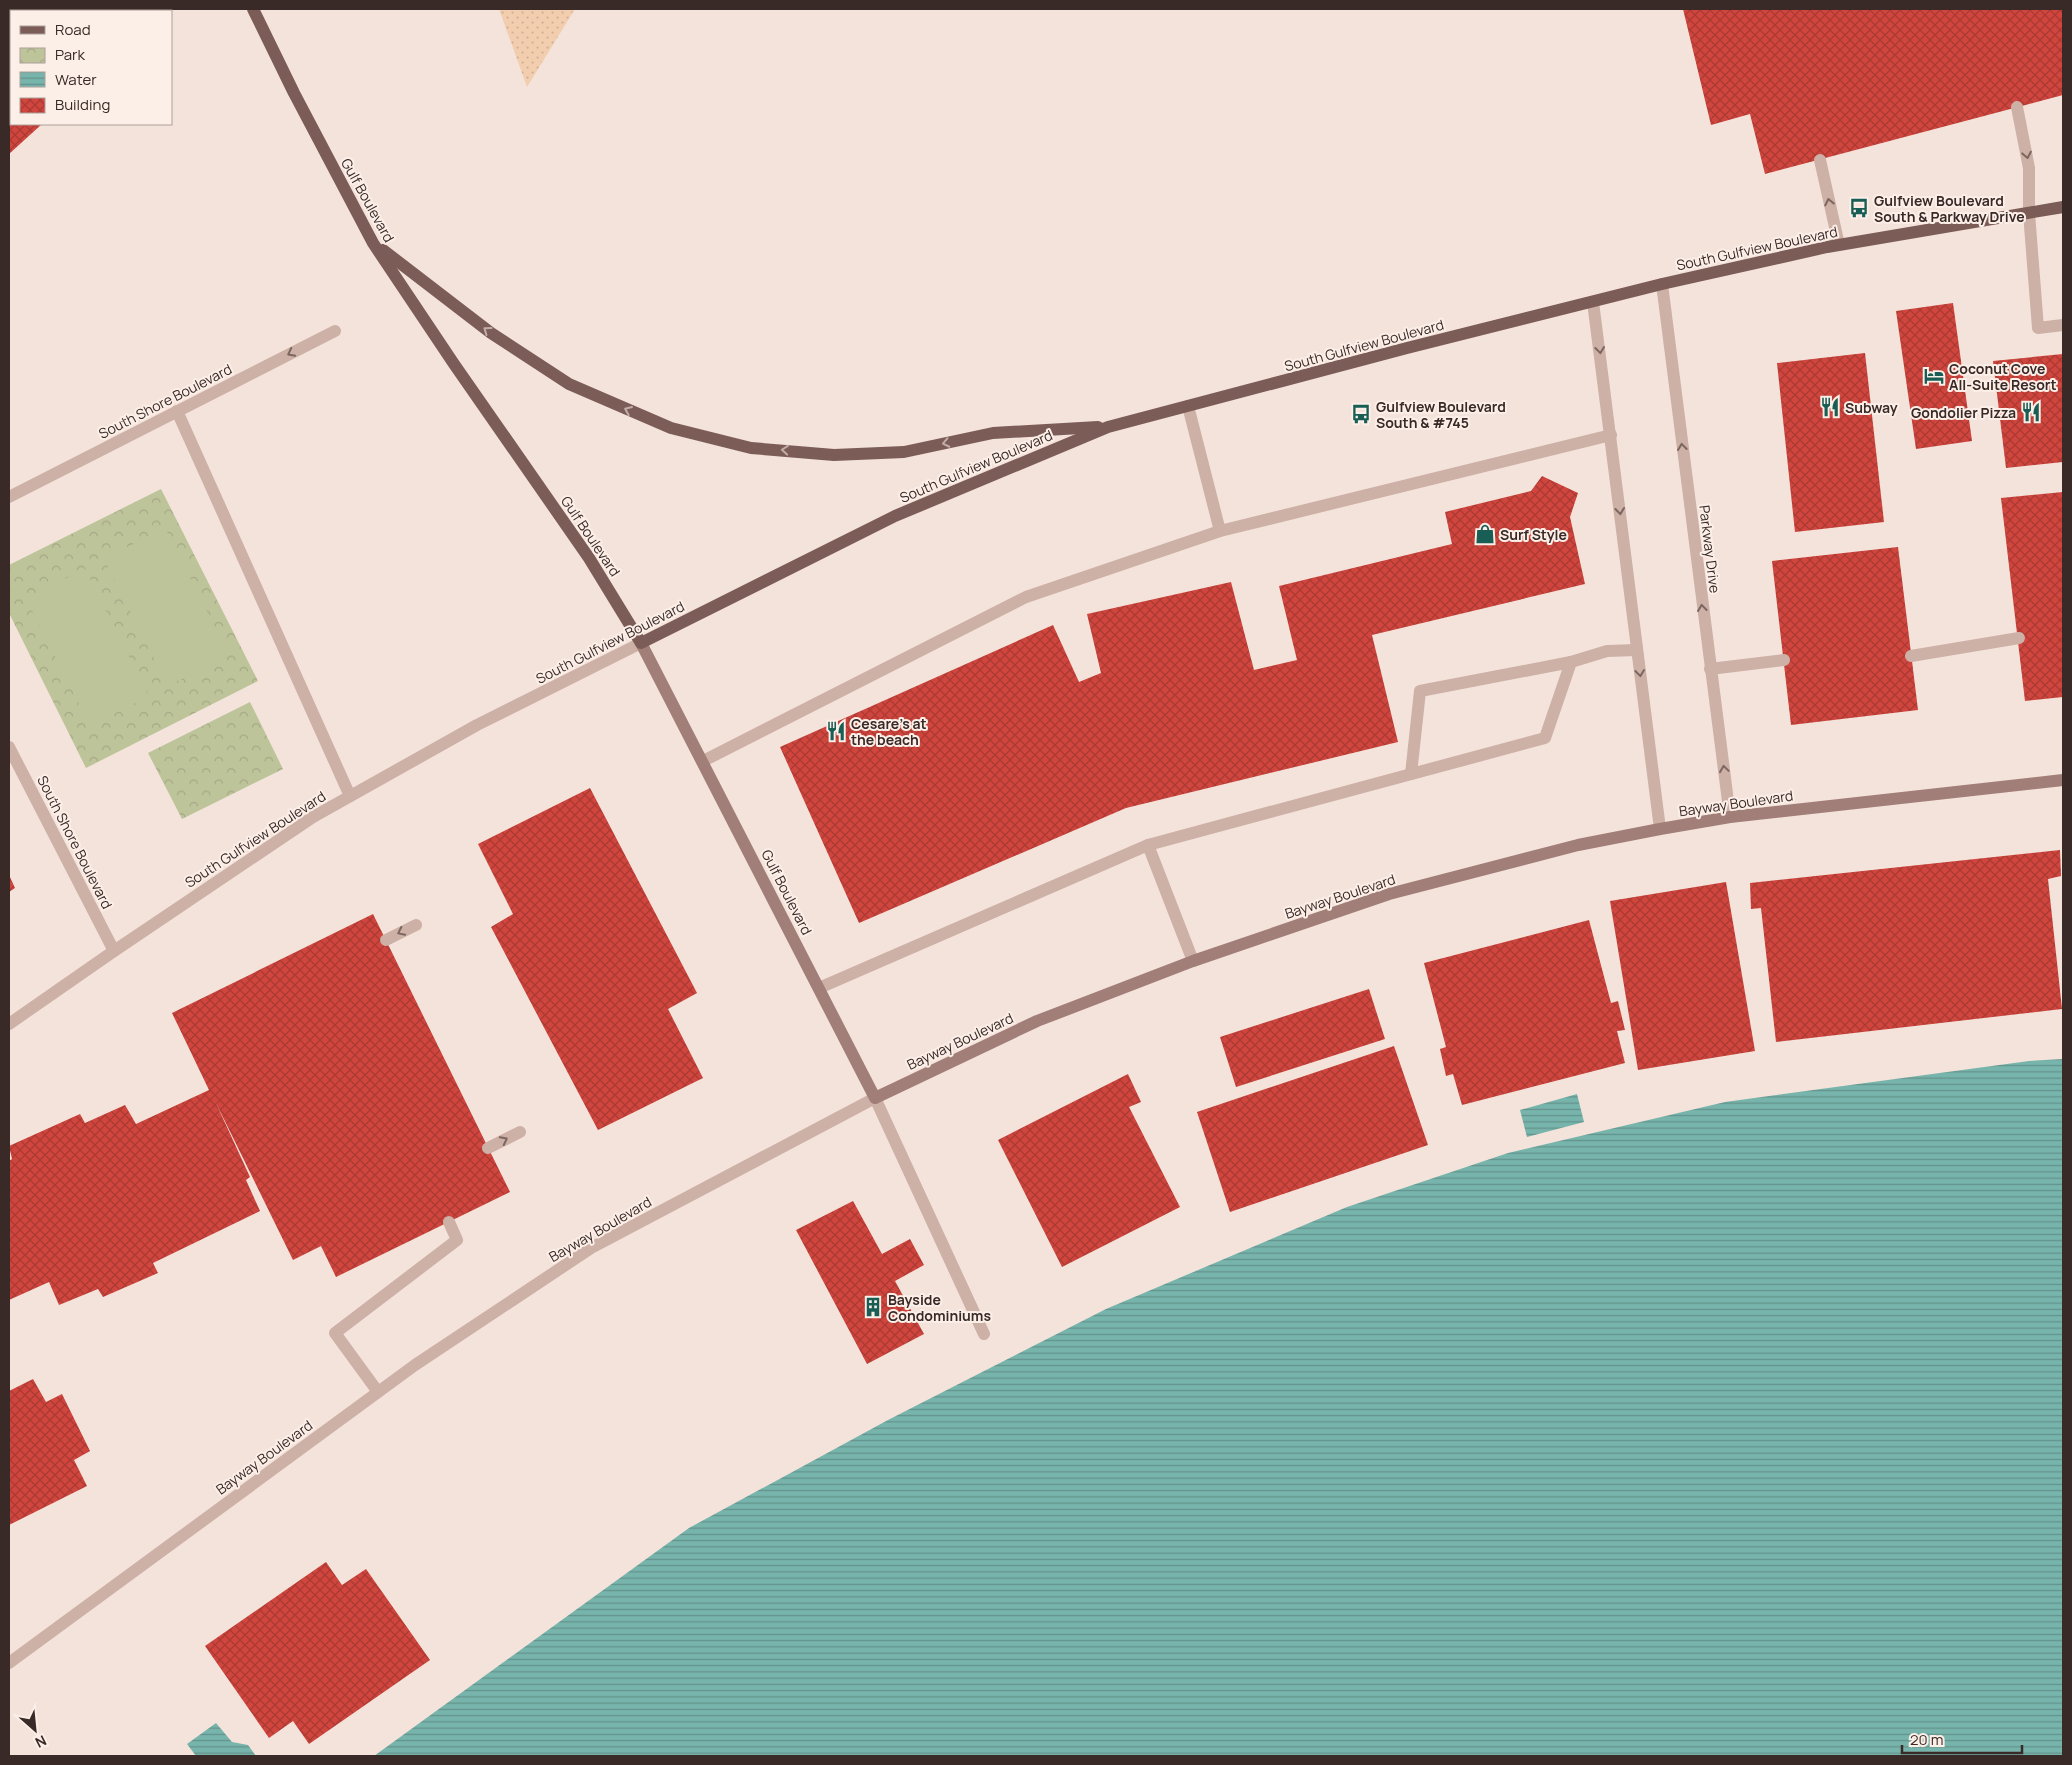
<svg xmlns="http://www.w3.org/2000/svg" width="2072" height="1765" font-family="Manrope,sans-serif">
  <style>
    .sand { fill: url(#sand-dots) }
    .park { fill: url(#park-crowns) }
    .pitch { fill: #bec49a }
    .water { fill: url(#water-rules) }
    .building { fill: url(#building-cross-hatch) }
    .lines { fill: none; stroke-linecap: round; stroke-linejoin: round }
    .lane { stroke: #cdb0a6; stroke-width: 12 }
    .street { stroke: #cdb0a6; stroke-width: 12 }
    .secondary { stroke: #a17e77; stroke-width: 12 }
    .primary { stroke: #7c5c57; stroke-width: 12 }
    .oneway { stroke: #7c6660 }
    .oneway2 { stroke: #c2ada7 }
    .labels { text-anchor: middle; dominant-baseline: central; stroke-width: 4; stroke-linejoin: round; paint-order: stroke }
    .street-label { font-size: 14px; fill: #392927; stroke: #fbefe8 }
    .poi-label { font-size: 14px; font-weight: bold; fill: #392927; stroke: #fbefe8; text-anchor: start }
  </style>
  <defs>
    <pattern id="sand-dots" width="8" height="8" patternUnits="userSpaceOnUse" patternTransform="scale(1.25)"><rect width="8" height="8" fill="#f2ceaf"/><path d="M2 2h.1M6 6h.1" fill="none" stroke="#d0b197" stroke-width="1.8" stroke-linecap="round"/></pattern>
    <pattern id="park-crowns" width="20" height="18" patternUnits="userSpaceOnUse" patternTransform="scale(1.25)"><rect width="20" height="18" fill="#bec49a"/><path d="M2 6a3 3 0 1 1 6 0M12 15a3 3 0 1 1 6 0" fill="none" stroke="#a4a885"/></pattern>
    <pattern id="water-rules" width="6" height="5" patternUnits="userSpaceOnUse" patternTransform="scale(1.25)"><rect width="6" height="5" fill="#77b4ab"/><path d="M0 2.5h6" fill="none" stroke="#63928b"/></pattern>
    <pattern id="building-cross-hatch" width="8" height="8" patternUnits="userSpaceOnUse" patternTransform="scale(1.25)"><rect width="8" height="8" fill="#d0453d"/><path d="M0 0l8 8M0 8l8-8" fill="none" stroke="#aa3a33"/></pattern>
  </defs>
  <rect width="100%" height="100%" fill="#f4e3db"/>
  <!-- sand -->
  <polygon class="sand" points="499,9 575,9 527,87"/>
  <!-- park -->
  <g class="park">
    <polygon points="161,489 258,681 86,768 9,613 9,565"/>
    <polygon points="250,702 283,769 182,819 148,753"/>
  </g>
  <!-- pitch -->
  <g class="pitch">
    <polygon points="165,528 229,655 168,686 104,559"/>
    <polygon points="85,569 149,696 90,726 26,598"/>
  </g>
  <!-- water -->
  <g class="water">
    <polygon points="2063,1059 2063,1756 374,1756 689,1528 888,1420 1106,1309 1347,1207 1508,1153 1725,1102 2029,1061"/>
    <polygon points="1577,1094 1584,1122 1527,1137 1520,1110"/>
    <polygon points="216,1723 232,1742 248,1745 256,1756 196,1756 187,1744"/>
  </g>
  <!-- building -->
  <g class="building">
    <polygon points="9,9 77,9 80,11 11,11 11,124 42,124 9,154"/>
    <polygon points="1683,9 2063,9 2063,95 1765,174 1750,114 1711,125"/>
    <polygon points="1953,303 1972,441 1916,449 1896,311"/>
    <polygon points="1865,353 1884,522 1795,532 1777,363"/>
    <polygon points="2063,354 2063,462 2006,468 1993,361"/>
    <polygon points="1542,476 1578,493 1570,517 1585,584 1372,635 1398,742 1126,808 859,923 780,747 1053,625 1079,682 1101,673 1087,614 1231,582 1254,670 1297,660 1279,586 1452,544 1445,512 1531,491"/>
    <polygon points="2063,492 2063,697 2025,701 2001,498"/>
    <polygon points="1898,547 1918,710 1791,725 1772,561"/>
    <polygon points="590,788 697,993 668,1009 703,1078 598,1130 491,927 513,914 478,844"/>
    <polygon points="2060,850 2061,876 2048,879 2062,1009 1776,1042 1761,908 1751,909 1750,883"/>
    <polygon points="9,875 15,888 9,892"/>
    <polygon points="1726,882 1755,1051 1638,1070 1610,901"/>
    <polygon points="373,914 510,1192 336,1277 321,1246 293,1260 215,1101 250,1177 246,1180 260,1211 153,1263 158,1273 103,1297 98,1289 59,1305 49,1282 9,1300 9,1161 12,1159 9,1146 80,1114 85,1123 125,1105 136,1124 209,1090 172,1013"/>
    <polygon points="1589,920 1611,1003 1618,1001 1625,1030 1617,1031 1625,1063 1462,1105 1453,1074 1446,1076 1440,1049 1446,1047 1424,963"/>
    <polygon points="1369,989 1385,1039 1236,1087 1220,1037"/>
    <polygon points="1394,1046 1428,1145 1230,1212 1197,1112"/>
    <polygon points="1128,1074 1141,1102 1129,1107 1180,1207 1062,1267 998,1140"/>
    <polygon points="853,1201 882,1254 910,1239 924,1265 895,1281 924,1334 867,1364 796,1230"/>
    <polygon points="33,1379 46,1402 62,1394 90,1451 74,1460 87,1486 9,1525 9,1391"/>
    <polygon points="326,1562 342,1585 366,1569 430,1660 309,1744 293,1721 269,1738 205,1646"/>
  </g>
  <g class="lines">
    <!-- lane -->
    <g class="lane">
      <polyline points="2017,107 2029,168 2029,213 2038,328 2063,325"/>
      <polyline points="1820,160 1839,245"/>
      <polyline points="1188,406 1220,531"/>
      <polyline points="177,411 350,796"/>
      <polyline points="1911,656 2019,638"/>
      <polyline points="1710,669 1784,660"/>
      <polyline points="703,761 1026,597 1220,531 1611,435"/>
      <polyline points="1411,774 1420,691 1571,662"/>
      <polyline points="1148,845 1545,738 1571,662 1607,651 1637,650"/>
      <polyline points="386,940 416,925"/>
      <polyline points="819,988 1148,845 1193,961"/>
      <polyline points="875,1098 984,1334"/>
      <polyline points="488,1148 520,1132"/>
      <polyline points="378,1392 335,1333 457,1240 449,1222"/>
    </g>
    <!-- street -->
    <g class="street">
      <polyline points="1662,284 1730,817"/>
      <polyline points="1593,302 1660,829"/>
      <polyline points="9,497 335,331"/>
      <polyline points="9,747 114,951"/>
      <polyline points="9,1024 114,951 313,817 477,725 641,643"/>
      <polyline points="9,1663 415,1365 591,1248 875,1098"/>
    </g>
    <!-- secondary -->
    <polyline class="secondary" points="641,643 875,1098 1037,1021 1193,961 1389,894 1578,845 1660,829 1730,817 2063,780"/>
    <!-- primary -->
    <g class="primary">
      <polyline points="253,9 294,93 373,243 454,364 589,558 641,643 895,516 1108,427 1407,348 1662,284 1827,247 2063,207"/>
      <polyline points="383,250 491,333 569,384 671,428 751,448 834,455 904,452 993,433 1098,427"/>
    </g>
  </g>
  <!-- one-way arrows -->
  <defs><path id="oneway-chevron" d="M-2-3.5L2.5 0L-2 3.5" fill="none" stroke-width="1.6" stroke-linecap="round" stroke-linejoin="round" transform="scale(1.25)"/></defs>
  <g class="oneway">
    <use href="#oneway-chevron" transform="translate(2027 155) rotate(79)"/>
    <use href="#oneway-chevron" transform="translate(1829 202) rotate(-102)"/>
    <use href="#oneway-chevron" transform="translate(1600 350) rotate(83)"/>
    <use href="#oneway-chevron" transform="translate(291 353) rotate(153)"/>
    <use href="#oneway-chevron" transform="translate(1682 447) rotate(-97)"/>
    <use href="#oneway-chevron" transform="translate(1620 511) rotate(83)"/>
    <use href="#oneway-chevron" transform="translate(1702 608) rotate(-97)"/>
    <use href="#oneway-chevron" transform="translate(1640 673) rotate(83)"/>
    <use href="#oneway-chevron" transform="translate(1724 769) rotate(-98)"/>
    <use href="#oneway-chevron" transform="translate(401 932) rotate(154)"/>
    <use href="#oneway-chevron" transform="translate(504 1140) rotate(-27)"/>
  </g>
  <g class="oneway2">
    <use href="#oneway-chevron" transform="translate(487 330) rotate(-144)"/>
    <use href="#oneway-chevron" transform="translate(628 410) rotate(-157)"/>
    <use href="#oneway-chevron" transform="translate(946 443) rotate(168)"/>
    <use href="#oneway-chevron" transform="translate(785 450) rotate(-175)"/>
  </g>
  <!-- icons -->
  <defs>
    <symbol id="bus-bare" viewBox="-9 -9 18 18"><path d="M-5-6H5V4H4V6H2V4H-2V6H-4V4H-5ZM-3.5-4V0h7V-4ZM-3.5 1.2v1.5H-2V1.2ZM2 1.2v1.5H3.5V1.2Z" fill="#195e55" stroke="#fbefe8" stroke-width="2.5" paint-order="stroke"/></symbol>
    <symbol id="hotel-bare" viewBox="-9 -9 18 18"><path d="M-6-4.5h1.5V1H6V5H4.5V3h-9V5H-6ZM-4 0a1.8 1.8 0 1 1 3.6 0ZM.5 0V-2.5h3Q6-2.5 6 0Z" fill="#195e55" stroke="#fbefe8" stroke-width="2.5" paint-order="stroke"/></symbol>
    <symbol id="restaurant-bare" viewBox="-9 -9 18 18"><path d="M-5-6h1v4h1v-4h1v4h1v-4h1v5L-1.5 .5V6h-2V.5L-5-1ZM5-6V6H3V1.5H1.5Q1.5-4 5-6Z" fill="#195e55" stroke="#fbefe8" stroke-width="2.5" paint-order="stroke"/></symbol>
    <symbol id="shop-bare" viewBox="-9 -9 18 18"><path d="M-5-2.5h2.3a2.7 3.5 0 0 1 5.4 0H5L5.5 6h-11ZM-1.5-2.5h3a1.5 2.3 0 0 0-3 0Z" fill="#195e55" stroke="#fbefe8" stroke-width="2.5" paint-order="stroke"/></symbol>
    <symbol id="building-bare" viewBox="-9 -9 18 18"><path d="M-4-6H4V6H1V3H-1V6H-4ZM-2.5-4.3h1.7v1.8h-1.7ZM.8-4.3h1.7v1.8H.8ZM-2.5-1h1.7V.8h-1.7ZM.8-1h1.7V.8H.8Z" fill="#195e55" stroke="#fbefe8" stroke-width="2.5" paint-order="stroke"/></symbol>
  </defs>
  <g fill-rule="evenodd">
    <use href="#bus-bare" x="1845" y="194" width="28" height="28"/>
    <use href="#hotel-bare" x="1920" y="362" width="28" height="28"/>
    <use href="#restaurant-bare" x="1816" y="393" width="28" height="28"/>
    <use href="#restaurant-bare" x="2017" y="398" width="28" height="28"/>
    <use href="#bus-bare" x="1347" y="400" width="28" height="28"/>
    <use href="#shop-bare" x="1471" y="520" width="28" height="28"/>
    <use href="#restaurant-bare" x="822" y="717" width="28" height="28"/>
    <use href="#building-bare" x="859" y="1293" width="28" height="28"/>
  </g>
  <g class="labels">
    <!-- street labels -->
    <g class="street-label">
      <text transform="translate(368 200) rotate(61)">Gulf Boulevard</text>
      <text transform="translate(1757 248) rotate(-12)">South Gulfview Boulevard</text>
      <text transform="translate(1364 345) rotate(-15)">South Gulfview Boulevard</text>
      <text transform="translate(165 401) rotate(-27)">South Shore Boulevard</text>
      <text transform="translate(976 466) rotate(-23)">South Gulfview Boulevard</text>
      <text transform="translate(591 536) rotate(56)">Gulf Boulevard</text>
      <text transform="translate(1710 549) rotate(83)">Parkway Drive</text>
      <text transform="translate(610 642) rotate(-27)">South Gulfview Boulevard</text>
      <text transform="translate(1736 803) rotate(-8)">Bayway Boulevard</text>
      <text transform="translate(255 839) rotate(-33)">South Gulfview Boulevard</text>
      <text transform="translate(75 842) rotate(63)">South Shore Boulevard</text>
      <text transform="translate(787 892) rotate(63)">Gulf Boulevard</text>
      <text transform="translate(1340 896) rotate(-18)">Bayway Boulevard</text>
      <text transform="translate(960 1041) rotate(-25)">Bayway Boulevard</text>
      <text transform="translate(600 1229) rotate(-30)">Bayway Boulevard</text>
      <text transform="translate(264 1457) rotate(-36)">Bayway Boulevard</text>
    </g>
    <!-- poi labels -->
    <g class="poi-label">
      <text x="1874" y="200">Gulfview Boulevard<tspan x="1874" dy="16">South &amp; Parkway Drive</tspan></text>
      <text x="1949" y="368">Coconut Cove<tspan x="1949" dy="16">All-Suite Resort</tspan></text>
      <text x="1376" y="406">Gulfview Boulevard<tspan x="1376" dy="16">South &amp; #745</tspan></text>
      <text x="1845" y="407">Subway</text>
      <text x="2016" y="412" text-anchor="end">Gondolier Pizza</text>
      <text x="1500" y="534">Surf Style</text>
      <text x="851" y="723">Cesare's at<tspan x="851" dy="16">the beach</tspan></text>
      <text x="888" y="1299">Bayside<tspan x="888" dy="16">Condominiums</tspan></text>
    </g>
  </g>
  <!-- border -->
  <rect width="2072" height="1765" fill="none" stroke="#392927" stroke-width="20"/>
  <!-- legend -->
  <rect x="10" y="10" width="162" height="115" fill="#fbefe8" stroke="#ada09b"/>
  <rect x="20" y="26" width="25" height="8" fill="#7c5c57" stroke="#ada09b"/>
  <text x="55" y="35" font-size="15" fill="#392927">Road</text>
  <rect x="20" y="48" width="25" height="15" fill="url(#park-crowns)" stroke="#ada09b"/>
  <text x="55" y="60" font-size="15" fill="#392927">Park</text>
  <rect x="20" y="72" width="25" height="15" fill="url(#water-rules)" stroke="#ada09b"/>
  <text x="55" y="85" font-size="15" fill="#392927">Water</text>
  <rect x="20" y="98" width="25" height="15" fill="url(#building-cross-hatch)" stroke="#ada09b"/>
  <text x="55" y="110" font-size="15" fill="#392927">Building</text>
  <!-- north arrow -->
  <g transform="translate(35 1730) rotate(153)" stroke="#fbefe8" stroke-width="4" paint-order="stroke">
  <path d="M0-4L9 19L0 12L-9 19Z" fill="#392927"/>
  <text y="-8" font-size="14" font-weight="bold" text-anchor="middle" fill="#392927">N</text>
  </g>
  <!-- scale -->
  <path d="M1902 1745v8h120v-8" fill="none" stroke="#392927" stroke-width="2.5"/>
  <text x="1910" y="1745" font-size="15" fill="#392927" stroke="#fbefe8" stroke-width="4" paint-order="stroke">20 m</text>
</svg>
